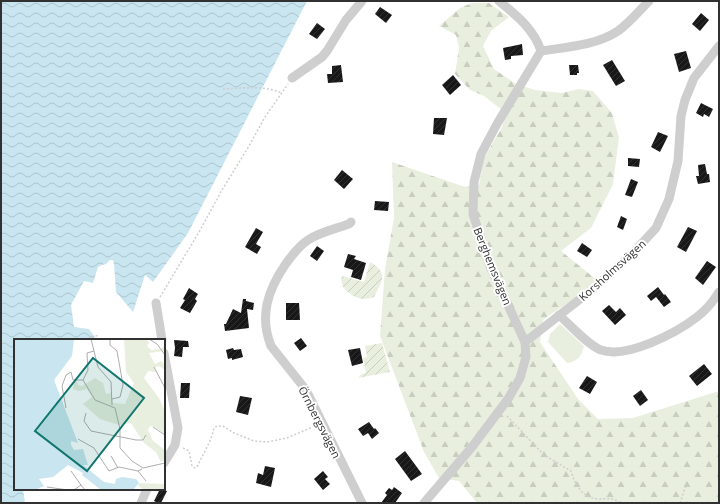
<svg xmlns="http://www.w3.org/2000/svg" width="720" height="504" font-family="'Open Sans',sans-serif">
  <style>
    .forest { fill: url(#forest-firs) }
    .park { fill: #e9efde }
    .garden { fill: url(#garden-furrows) }
    .water { fill: url(#water-waves) }
    .building { fill: url(#building-hatch) }
    .lines { fill: none; stroke-linecap: round; stroke-linejoin: round }
    .path { stroke: #cecece; stroke-width: 1.5; stroke-dasharray: 2 2; stroke-linecap: butt }
    .minor { stroke: #cecece; stroke-width: 9 }
    .labels { text-anchor: middle; dominant-baseline: central; stroke-width: 4; stroke-linejoin: round; paint-order: stroke }
    .street-label { font-size: 11px; fill: #313131; stroke: #fff }
    .inset-road { fill: none; stroke: #adadad; stroke-width: 1 }
    .view { fill: #0f766e; fill-opacity: 0.15; stroke: #0f766e; stroke-width: 2 }
    .inset-edge { fill: none; stroke: #313131; stroke-width: 2 }
  </style>
  <defs>
    <pattern id="forest-firs" width="22" height="20" patternUnits="userSpaceOnUse"><rect width="22" height="20" fill="#e9efde"/><path d="M5 1l3.5 6h-7zM16 11l3.5 6h-7z" fill="#c8cdbf"/></pattern>
    <pattern id="garden-furrows" width="10" height="10" patternUnits="userSpaceOnUse"><rect width="10" height="10" fill="#e9efde"/><path d="M-1 1l2-2M0 10L10 0M9 11l2-2" fill="none" stroke="#c8cdbf"/></pattern>
    <pattern id="water-waves" width="16" height="10" patternUnits="userSpaceOnUse"><rect width="16" height="10" fill="#c9e5f0"/><path d="M0 5q4-4 8 0t8 0" fill="none" stroke="#adc5ce"/></pattern>
    <pattern id="building-hatch" width="6" height="6" patternUnits="userSpaceOnUse"><rect width="6" height="6" fill="#181818"/><path d="M-1 1l2-2M0 6l6-6M5 7l2-2" fill="none" stroke="#313131"/></pattern>
  </defs>
  <rect width="100%" height="100%" fill="#fff"/>
  <!-- forest -->
  <path class="forest" d="M472,3H489L509,17L491,31L483,46L494,69L516,84L535,90L562,93L578,89L593,91L612,113L619,138L613,184L591,228L561,251L598,281C581,297 561,306 543,320L540,342L578,399L598,419L633,418L719,391V503H477L459,481L439,478L424,452L380,336L385,269L394,218L392,162L465,187L479,185L484,158L501,129L507,114L484,96L470,90L455,74L459,48L456,35L439,26L460,8Z"/>
  <!-- park -->
  <path class="park" d="M560,324L584,346C582,356 577,362 567,363L548,342L550,334Z"/>
  <!-- garden -->
  <g class="garden">
    <path d="M370,262C389,272 382,282 374,297C371,298 367,299 364,299C353,298 338,288 342,276L364,282Z"/>
    <polygon points="382,343 390,372 358,378 362,374 366,373 363,358 367,357 365,346"/>
  </g>
  <!-- water -->
  <polygon class="water" points="1,1 307,1 188,233 153,282 145,275 133,312 116,292 114,264 113,260 110,260 106,264 102,265 98,267 93,283 84,281 71,305 74,327 89,329 97,340 15,340 15,489 23,489 25,503 1,503"/>
  <!-- building -->
  <g class="building">
    <polygon points="380,7 392,15 386,23 375,14"/>
    <polygon points="701,13 709,20 700,31 692,24"/>
    <polygon points="317,23 325,29 317,39 309,34"/>
    <polygon points="522,44 523,55 511,56 511,59 505,60 503,48"/>
    <polygon points="686,51 691,68 679,72 674,54"/>
    <polygon points="612,60 625,81 616,86 603,65"/>
    <polygon points="341,65 343,82 328,83 327,74 332,74 332,66"/>
    <polygon points="569,65 578,65 579,73 577,73 577,75 570,75"/>
    <polygon points="453,75 461,85 450,95 442,85"/>
    <polygon points="701,103 713,109 709,117 704,114 703,117 696,113"/>
    <polygon points="434,118 447,118 444,135 433,134"/>
    <polygon points="658,132 668,136 660,152 651,147"/>
    <polygon points="628,158 640,159 639,167 628,166"/>
    <polygon points="705,164 707,174 709,174 710,182 698,184 696,176 699,176 698,165"/>
    <polygon points="342,170 353,179 344,189 334,180"/>
    <polygon points="631,179 638,182 632,197 625,195"/>
    <polygon points="375,201 389,202 388,211 374,210"/>
    <polygon points="621,216 627,219 623,230 617,227"/>
    <polygon points="688,227 697,231 686,252 677,247"/>
    <polygon points="256,228 263,232 256,244 261,247 257,254 245,247"/>
    <polygon points="582,243 592,250 587,257 577,251"/>
    <polygon points="317,246 324,251 317,261 310,256"/>
    <polygon points="348,254 356,256 354,259 366,263 361,280 351,277 353,270 344,267"/>
    <polygon points="707,261 716,267 703,285 695,278"/>
    <polygon points="658,287 664,295 665,294 671,302 664,307 656,297 651,301 647,296"/>
    <polygon points="189,288 198,294 195,299 197,301 190,313 180,308 185,300 183,299"/>
    <polygon points="243,299 246,299 246,301 254,303 253,310 247,309 249,328 225,331 224,324 226,324 233,309 241,313"/>
    <polygon points="286,303 299,303 300,320 286,320"/>
    <polygon points="609,305 616,312 620,308 626,315 615,325 602,311"/>
    <polygon points="301,338 307,346 300,351 294,343"/>
    <polygon points="174,340 188,341 189,347 183,347 182,357 174,356 175,348"/>
    <polygon points="233,348 234,350 241,349 243,357 232,360 232,358 228,359 226,350"/>
    <polygon points="360,348 363,363 352,366 348,350"/>
    <polygon points="704,364 712,374 697,386 689,376"/>
    <polygon points="587,376 597,382 590,394 579,388"/>
    <polygon points="181,383 190,383 189,398 180,398"/>
    <polygon points="641,390 648,400 640,406 633,396"/>
    <polygon points="240,396 252,398 248,415 236,412"/>
    <polygon points="369,422 374,429 375,428 379,433 372,439 368,433 363,436 358,429"/>
    <polygon points="405,451 422,474 411,481 395,459"/>
    <polygon points="265,466 275,468 271,487 256,483 258,473 263,475"/>
    <polygon points="323,471 328,477 325,479 330,484 323,490 314,479"/>
    <polygon points="394,487 402,493 395,503 381,503 387,495 385,493 389,488 392,490"/>
    <polygon points="160,489 167,491 161,503 158,503 154,501"/>
  </g>
  <g class="lines">
    <!-- path -->
    <g class="path">
      <path d="M223,89C242,88 263,85 282,93"/>
      <polyline points="160,297 199,232 222,190 249,146 265,117 288,84"/>
      <polyline points="85,340 85,339 99,335"/>
      <path d="M507,416L544,455L571,471C575,485 583,499 600,499C611,499 610,497 621,503"/>
      <path d="M183,448L189,451L192,466L195,468L197,467C203,454 211,442 214,428L217,426H223L234,433L254,441L267,442L287,438L315,426"/>
      <polyline points="680,503 686,485"/>
    </g>
    <!-- minor -->
    <g class="minor">
      <path d="M541,51C566,47 595,46 618,31C629,23 639,11 649,1"/>
      <polyline points="292,78 322,57 327,51 346,20 362,1"/>
      <path d="M351,222L349,224C335,229 320,232 308,240C299,246 292,255 285,265C268,290 259,316 271,346L306,390L362,503"/>
      <polyline points="156,303 162,340"/>
      <path d="M559,315C569,324 589,346 601,350C627,359 676,333 697,317C706,310 713,302 719,292"/>
      <polyline points="525,342 593,289 632,254 656,228 669,199 678,161 681,116 685,100 694,78 719,46"/>
      <polyline points="164,353 178,428 175,445 164,463"/>
      <polyline points="141,503 147,489"/>
      <path d="M424,503L472,447L508,399L520,378L526,357L525,342L490,266L473,214L474,182L481,154L497,124L541,51C534,29 516,15 499,1"/>
    </g>
  </g>
  <g class="labels">
    <!-- street labels -->
    <g class="street-label">
      <text transform="translate(493 266) rotate(68)">Berghemsvägen</text>
      <text transform="translate(612 270) rotate(-42)">Korsholmsvägen</text>
      <text transform="translate(320 422) rotate(63)">Örnbergsvägen</text>
    </g>
  </g>
  <!-- overview -->
  <g transform="translate(14 339)">
    <rect width="151" height="151" fill="#fff"/>
    <path d="M110,0H133L135,4L133,7L137,11L147,10L151,6V12L135,14L141,25L147,22L151,26V31L145,27L140,29L142,33H140L134,32L130,39L145,59L151,73V95L141,88L136,87L134,91L139,102L151,111V121L147,123L142,113L130,104L117,84L105,86L86,80L69,65L78,58L73,50L65,52L59,50L60,43L63,42L64,46L68,47L81,39L89,44L92,55L97,54L99,64L111,65L120,44L112,33ZM125,144L151,145V151H130L124,147Z" fill="#e9efde"/>
    <path d="M0,0H60L58,17L40,41L64,104L57,102V106L60,111L69,110L74,126H69L90,143L101,145L102,140L108,138L122,140L125,144L119,151L86,150L68,136L69,134L54,126L39,138L25,140L30,147L23,150L0,151Z" fill="#c9e5f0"/>
    <path class="inset-road" d="M77,0L84,28L97,43L98,66M96,0V6L103,12L109,46L106,58L98,60M135,0L143,5L151,16M140,28L151,49M69,41L74,31L73,14L80,12M52,69L48,47L52,36L57,33L59,41H69L81,61L101,69L106,90V109L118,122L129,129L151,124M72,74L70,82L77,92L122,101H129L132,96M139,88L151,96M64,100L80,109L95,132L105,128L124,132L128,130M97,117L104,129M57,132L67,146M124,132L132,142M33,148L54,151M60,151L67,146L71,151"/>
    <path class="view" d="M79,19L130,59L73,132L21,92Z"/>
    <rect width="151" height="151" class="inset-edge"/>
  </g>
  <!-- border -->
  <rect width="720" height="504" fill="none" stroke="#313131" stroke-width="4"/>
</svg>
